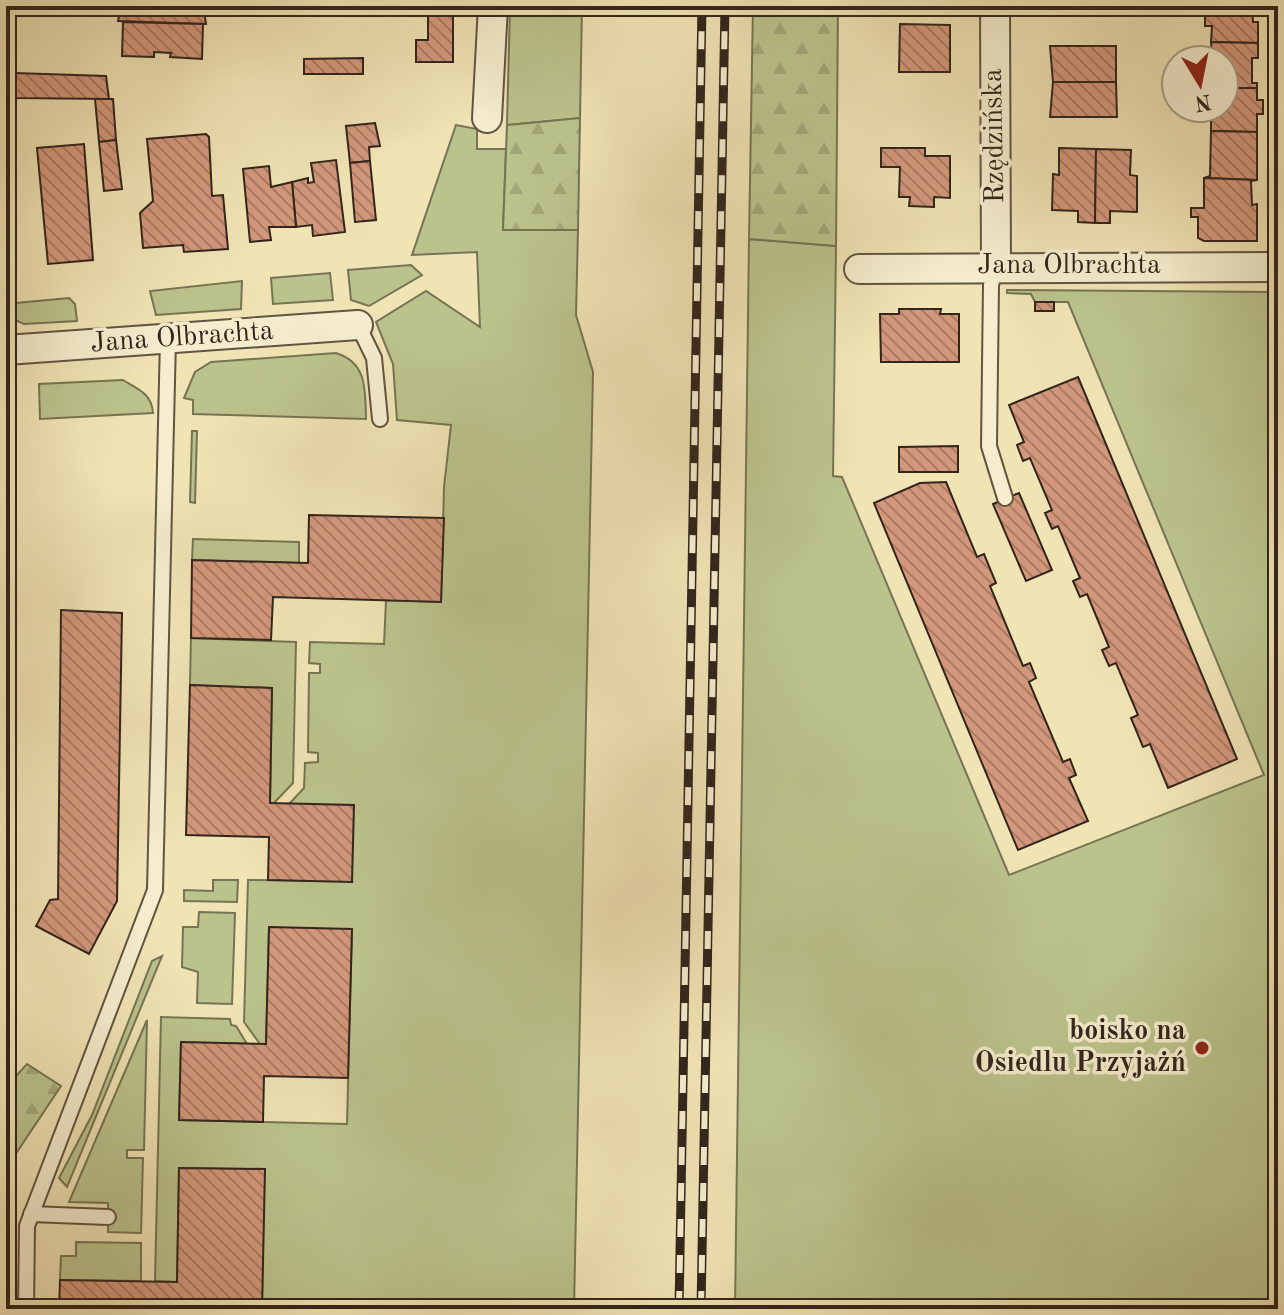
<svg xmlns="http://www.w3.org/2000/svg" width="1284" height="1315" font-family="'Old Standard TT',serif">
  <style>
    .green { fill: #bbc38c; stroke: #767454; stroke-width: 2 }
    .forest { fill: url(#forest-firs); stroke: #767454; stroke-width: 2 }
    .building { fill: url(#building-back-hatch); stroke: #31251c; stroke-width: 2 }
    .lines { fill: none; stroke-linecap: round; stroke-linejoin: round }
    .lane-casing { stroke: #615442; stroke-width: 18 }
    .street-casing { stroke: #615442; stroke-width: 32 }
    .lane { stroke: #f5edce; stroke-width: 14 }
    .street { stroke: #f5edce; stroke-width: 28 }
    .rail-casing { stroke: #31251c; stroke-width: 9 }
    .rail { stroke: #f5edce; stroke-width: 6; stroke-dasharray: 18; stroke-linecap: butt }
    .poi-dot { fill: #8f2418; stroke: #f5edce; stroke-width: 3 }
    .labels { text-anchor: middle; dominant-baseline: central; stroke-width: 7; stroke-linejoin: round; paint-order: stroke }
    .street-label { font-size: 28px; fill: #31251c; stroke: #f5edce }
    .poi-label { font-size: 28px; font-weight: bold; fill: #31251c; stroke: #f5edce; text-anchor: end }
  </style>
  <defs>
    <pattern id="forest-firs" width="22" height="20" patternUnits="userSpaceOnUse" patternTransform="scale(2)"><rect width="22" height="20" fill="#bbc38c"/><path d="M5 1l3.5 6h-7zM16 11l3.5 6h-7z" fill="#a1a778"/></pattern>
    <pattern id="building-back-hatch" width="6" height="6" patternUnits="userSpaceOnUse" patternTransform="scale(2)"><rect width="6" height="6" fill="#d3977b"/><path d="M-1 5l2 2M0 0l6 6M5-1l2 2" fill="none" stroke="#ac7b64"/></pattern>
  </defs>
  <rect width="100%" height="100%" fill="#f0e3b4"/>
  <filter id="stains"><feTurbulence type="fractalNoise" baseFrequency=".0025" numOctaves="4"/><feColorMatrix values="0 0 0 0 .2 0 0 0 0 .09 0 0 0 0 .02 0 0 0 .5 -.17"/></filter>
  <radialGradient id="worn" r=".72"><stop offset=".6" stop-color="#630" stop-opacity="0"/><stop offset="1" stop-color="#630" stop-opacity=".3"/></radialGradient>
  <!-- green -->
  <g class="green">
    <polygon points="510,6 582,6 580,118 507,125"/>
    <polygon points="456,125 477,129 477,149 506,149 503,230 578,230 576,315 593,372 574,1309 262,1309 264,1169 179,1168 177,1282 155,1281 161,1017 230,1019 231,1025 236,1026 247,1044 181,1042 179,1120 347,1124 352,930 269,928 266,1044 260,1044 244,1022 248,880 352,881 289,804 304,788 305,763 318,762 318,753 308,752 309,673 320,673 320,664 309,663 310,642 384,644 386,600 441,602 444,487 451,425 397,420 393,364 376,322 426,291 480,327 477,252 412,255"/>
    <polygon points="749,239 836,246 833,476 842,477 1009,875 1264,775 1068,302 1035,302 1031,294 1007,293 1007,290 1278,292 1278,1309 1266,1306 1257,1309 735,1309"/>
    <polygon points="411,265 422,275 369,306 351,300 348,270"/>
    <polygon points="330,273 333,300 273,304 271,278"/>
    <polygon points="242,281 241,309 156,315 150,291"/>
    <polygon points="69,298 75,304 77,321 24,324 6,316 6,304"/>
    <path d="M336,353C368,363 365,391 366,419L193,414V400L184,398L195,372L211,362Z"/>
    <path d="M123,380C138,389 152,394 153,413L40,419L39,384Z"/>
    <polygon points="192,431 197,431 195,503 190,502"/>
    <polygon points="193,539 299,542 299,563 192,560"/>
    <polygon points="191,638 296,642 293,783 274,803 270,803 272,688 190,685"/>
    <polygon points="213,880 238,880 237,902 184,901 184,890 213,891"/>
    <polygon points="199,912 235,913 232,1004 197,1003 198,972 182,967 183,927 198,927"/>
    <polygon points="162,956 67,1187 59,1178 92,1115 152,961"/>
    <polygon points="147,1020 144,1150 127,1150 127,1158 143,1158 141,1233 108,1232 108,1203 69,1202"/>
    <polygon points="76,1242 141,1243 141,1281 60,1280 61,1256 76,1256"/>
  </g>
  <!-- forest -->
  <g class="forest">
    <polygon points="753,6 838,6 836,246 749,239"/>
    <polygon points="580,118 578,230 503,230 507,125"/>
    <polygon points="27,1064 61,1086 7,1167 6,1208 6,1087"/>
  </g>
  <!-- building -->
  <g class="building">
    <polygon points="121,6 220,6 220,11 204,11 206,24 118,21"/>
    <polygon points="1205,6 1252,6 1253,22 1258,22 1258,43 1211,42 1212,26 1205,26"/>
    <polygon points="428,12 453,12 453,62 416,62 416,40 428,40"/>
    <polygon points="123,22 203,24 202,59 170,57 171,53 154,52 154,57 122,56"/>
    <polygon points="900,24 950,25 950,72 899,72"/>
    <polygon points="1211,42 1258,43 1258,58 1252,58 1252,83 1257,83 1257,88 1224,88 1224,60 1205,60 1205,56 1212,56"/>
    <polygon points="1050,46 1116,46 1116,82 1053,82"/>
    <polygon points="363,58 363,74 304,74 304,59"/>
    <polygon points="15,73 106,76 109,99 15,98"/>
    <polygon points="1053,82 1116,82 1117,117 1050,117"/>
    <polygon points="1224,88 1257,88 1257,100 1263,100 1263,114 1257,114 1257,132 1211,131 1211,108 1224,108"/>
    <polygon points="95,99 113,99 116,140 99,142"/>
    <polygon points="375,123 380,146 369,147 370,161 350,163 346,126"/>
    <polygon points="1211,131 1257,132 1257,180 1204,178 1210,176"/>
    <polygon points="206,134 209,137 212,196 223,195 228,249 184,252 183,245 143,248 140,213 153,201 147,139"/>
    <polygon points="116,140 122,189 104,191 99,142"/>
    <polygon points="84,144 93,260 48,264 37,148"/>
    <polygon points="881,148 925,148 925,156 950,156 950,198 934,197 934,207 909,206 910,197 899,197 900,167 881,167"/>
    <polygon points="1059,148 1096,149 1095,223 1078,222 1078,211 1052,210 1053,174 1059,175"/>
    <polygon points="1096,149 1131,150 1130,175 1137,176 1137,212 1110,211 1110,223 1095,223"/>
    <polygon points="336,160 345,232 313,236 312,225 296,227 292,182 308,178 308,183 314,182 311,163"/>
    <polygon points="370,161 376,220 355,222 350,163"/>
    <polygon points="269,166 271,187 292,182 296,227 269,227 271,240 250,242 243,169"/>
    <polygon points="1204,178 1257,180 1251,181 1252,205 1257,204 1257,241 1204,241 1198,238 1198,217 1191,217 1191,208 1204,208"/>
    <rect x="1035" y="302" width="19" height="9"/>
    <polygon points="899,309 941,309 940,314 959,314 959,362 881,362 880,314 899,314"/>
    <polygon points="1078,377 1237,759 1168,788 1150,744 1143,747 1131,718 1138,715 1116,663 1109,666 1102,650 1109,647 1087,594 1080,597 1073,581 1080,578 1058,526 1052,529 1045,513 1052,510 1030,458 1023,461 1017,445 1024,442 1009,405"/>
    <polygon points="958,446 958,472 899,472 899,447"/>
    <polygon points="946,482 977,557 984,554 996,583 990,586 1023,666 1030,663 1036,678 1029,682 1063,762 1070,759 1076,775 1069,778 1088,821 1018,850 874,503 920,483"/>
    <polygon points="1019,493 1052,570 1026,581 993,504"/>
    <polygon points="309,515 444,518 441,602 273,597 271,640 191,638 192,560 308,563"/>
    <polygon points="61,610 122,613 117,901 89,954 36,926 50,900 58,899"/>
    <polygon points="190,685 272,688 270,803 354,805 352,882 268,880 269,837 186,835"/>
    <polygon points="269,927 352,929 348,1078 264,1076 263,1122 179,1120 181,1042 266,1044"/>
    <polygon points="179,1168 265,1169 262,1309 59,1309 60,1280 177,1282"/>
  </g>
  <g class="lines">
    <defs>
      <g id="lane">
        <polyline points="996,266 991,285 989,446 1005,498"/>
        <polyline points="358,325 374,358 380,419"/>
        <polyline points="31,1214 108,1217"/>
        <polyline points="26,1309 27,1226 155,890 168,339"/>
      </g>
      <g id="street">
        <polyline points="995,6 996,266"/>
        <polyline points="487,118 493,6"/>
        <polyline points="859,269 1278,267"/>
        <polyline points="6,350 358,325"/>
      </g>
    </defs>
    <!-- lane casing -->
    <use href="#lane" class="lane-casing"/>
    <!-- street casing -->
    <use href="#street" class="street-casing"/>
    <!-- lane -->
    <use href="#lane" class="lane"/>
    <!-- street -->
    <use href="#street" class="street"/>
    <defs>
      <g id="rail">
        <polyline points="679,1309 702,6"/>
        <polyline points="701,1309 725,6"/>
      </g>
    </defs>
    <!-- rail casing -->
    <use href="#rail" class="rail-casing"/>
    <!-- rail -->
    <use href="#rail" class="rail"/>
  </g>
  <!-- markers -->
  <circle class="poi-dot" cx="1202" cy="1048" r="8"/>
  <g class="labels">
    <!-- street labels -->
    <g class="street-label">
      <text transform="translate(995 136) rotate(-91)">Rzędzińska</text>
      <text x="1069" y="266">Jana Olbrachta</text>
      <text transform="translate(182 338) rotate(-4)">Jana Olbrachta</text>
    </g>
    <!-- poi labels -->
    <g class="poi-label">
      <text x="1186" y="1032">boisko na<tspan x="1186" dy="32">Osiedlu Przyjażń</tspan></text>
    </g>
  </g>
  <!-- margin -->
  <rect width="1284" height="1315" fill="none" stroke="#f0e3b4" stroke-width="32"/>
  <rect x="8" y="8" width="1268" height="1299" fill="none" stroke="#31251c" stroke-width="4"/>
  <rect x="16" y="16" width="1252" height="1283" fill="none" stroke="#31251c" stroke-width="2"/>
  <!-- north arrow -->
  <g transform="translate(1200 84) rotate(170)"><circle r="38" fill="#f5edce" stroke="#a79d87" stroke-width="2"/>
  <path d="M0-6L14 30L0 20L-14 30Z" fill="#8f2418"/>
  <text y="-12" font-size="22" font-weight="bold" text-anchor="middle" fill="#31251c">N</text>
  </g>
  <rect width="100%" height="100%" filter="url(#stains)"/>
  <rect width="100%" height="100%" fill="url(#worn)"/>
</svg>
